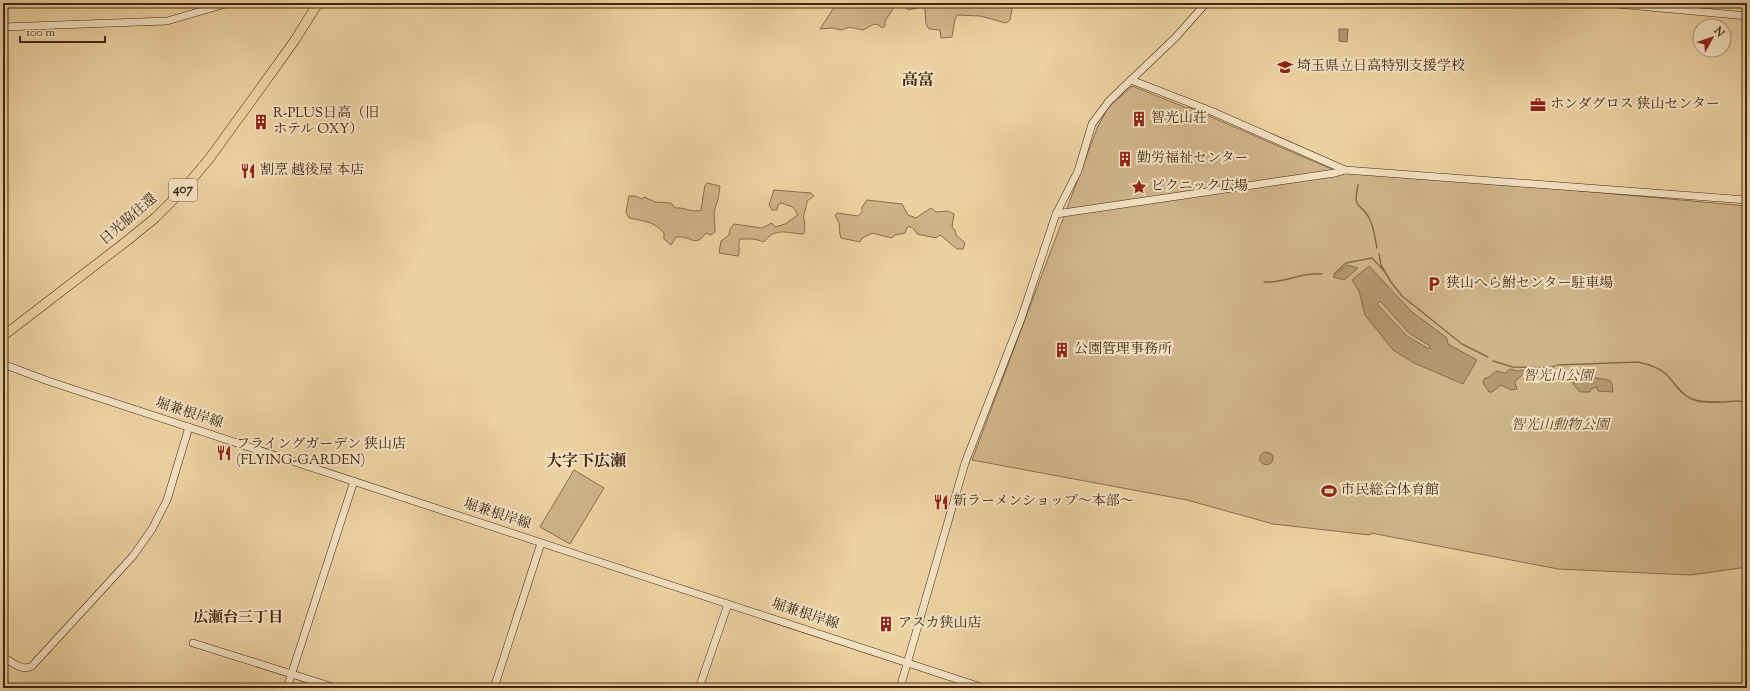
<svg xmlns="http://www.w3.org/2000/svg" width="1750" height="691" font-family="'Sorts Mill Goudy','Noto Serif JP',serif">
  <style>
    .green { fill: #cfb489; stroke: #886d4e }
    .water { fill: #b29770; stroke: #856a4a; fill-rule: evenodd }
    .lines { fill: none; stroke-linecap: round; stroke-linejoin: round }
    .stream { stroke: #856a4a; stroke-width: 1.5 }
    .secondary-casing { stroke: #422612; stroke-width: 8 }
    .highway-casing { stroke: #422612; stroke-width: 10 }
    .secondary { stroke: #f3e1c2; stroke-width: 7 }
    .highway { stroke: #ecd1a1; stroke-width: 9 }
    .labels { text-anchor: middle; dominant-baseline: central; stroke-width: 4; stroke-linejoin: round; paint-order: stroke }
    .shield { fill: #f3e1c2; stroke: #775e47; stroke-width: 1 }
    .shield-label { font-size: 13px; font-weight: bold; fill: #422612 }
    .poi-label { font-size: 14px; fill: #422612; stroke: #f3e1c2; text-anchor: start }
    .street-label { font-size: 14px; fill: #422612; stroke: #f3e1c2 }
    .park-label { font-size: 14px; font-style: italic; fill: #5e422a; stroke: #f3e1c2 }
    .neighbourhood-label { font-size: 15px; font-weight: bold; fill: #422612; stroke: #f3e1c2 }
    .quarter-label { font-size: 16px; font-weight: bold; fill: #422612; stroke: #f3e1c2 }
  </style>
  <rect width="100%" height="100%" fill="#ecd1a1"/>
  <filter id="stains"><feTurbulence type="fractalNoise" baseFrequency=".005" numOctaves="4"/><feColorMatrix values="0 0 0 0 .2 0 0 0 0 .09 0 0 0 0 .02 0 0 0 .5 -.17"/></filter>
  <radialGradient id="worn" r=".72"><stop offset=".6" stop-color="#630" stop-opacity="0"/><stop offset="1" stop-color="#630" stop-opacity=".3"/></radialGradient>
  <!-- green -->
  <g class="green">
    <path d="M837,3H890L893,9L885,21V26L882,28L879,25L874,24L863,30C855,29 851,25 842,30L832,28L820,29Z"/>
    <polygon points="915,3 1015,3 1012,8 1010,20 1006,23 980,16 957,15 955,19 952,37 941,38 940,30 929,29 926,24 925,10 922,7 908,10 905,7 908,4"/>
    <polygon points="1132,86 1187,108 1188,107 1329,168 1747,206 1747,567 1691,575 1558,569 1371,533 1370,535 1273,524 1187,500 972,460 1098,126 1108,108"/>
    <path d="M707,183L720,186L718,199L714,212L715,232L711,235L706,233C694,249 692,235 676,237L671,245L664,239V233C654,221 643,221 629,218L626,212L629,196H635L642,199L644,197L655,202L671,203L675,208C685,207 692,213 701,210L705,185Z"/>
    <path d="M774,190L811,193L814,196L807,201C807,206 805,209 804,214C803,221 807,228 803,234C786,233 775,227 764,242L755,239H740C737,245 741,250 738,256L719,253L721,241L729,235L730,229L734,224L762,228L772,223L775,227L785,224L798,215L793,207L781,203L778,205L777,210H772L769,205Z"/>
    <path d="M867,200L902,204L908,215L916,218L931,208L936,212L948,211L954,214L952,227L955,230L956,235L965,243L963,249H957L940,235L936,238L917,234L914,229L909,226L907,228L905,233L895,235L892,238L872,233L862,238L860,242L841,238C838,229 842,225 835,216L837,213L858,216L862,212V207Z"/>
    <polygon points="574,470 604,488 570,544 540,527"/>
  </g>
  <!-- water -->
  <g class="water">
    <polygon points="1339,29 1348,29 1347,42 1339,41"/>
    <polygon points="1347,265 1358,268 1344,280 1333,277"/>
    <path d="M1369,266L1412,312L1447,338L1448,344L1477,360L1463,384L1414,363L1393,350L1365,315L1359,291L1352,280ZM1380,301L1409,333L1430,346L1429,349L1407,336L1377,304Z"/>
    <polygon points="1510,369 1517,371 1522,370 1527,372 1527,374 1524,374 1516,380 1515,383 1517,389 1511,390 1501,385 1492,392 1489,392 1483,383 1484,379 1489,377 1496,371 1505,373"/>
    <polygon points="1583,376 1609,380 1612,383 1613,392 1598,391 1597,387 1591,389 1590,392 1580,392 1573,384"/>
    <polygon points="1264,452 1270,453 1273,456 1272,462 1268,465 1263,464 1260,461 1260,456"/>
  </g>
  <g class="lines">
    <!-- stream -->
    <g class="stream">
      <path d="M1358,185C1352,213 1362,201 1370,220C1374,228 1375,239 1377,248"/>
      <polyline points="1379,254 1381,265 1391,282 1402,296 1462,344 1488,357"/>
      <polyline points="1334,274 1346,263 1372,258 1385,272"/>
      <path d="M1264,282C1284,283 1302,272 1322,274"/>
      <polyline points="1493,361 1513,367 1549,368 1555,366"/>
      <path d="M1557,365L1638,362C1647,364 1658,367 1666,374C1674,382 1681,395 1692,399C1704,404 1723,402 1735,401"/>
      <polyline points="1527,373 1540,371 1569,381"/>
      <polyline points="1571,381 1574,382"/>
      <polyline points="1736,401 1747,402"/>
    </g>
    <defs>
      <g id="secondary">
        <polyline points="1606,3 1747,16"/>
        <polyline points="3,27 167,21 229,3"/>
        <polyline points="1131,80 1211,111 1345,170 1747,200"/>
        <polyline points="1056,214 1335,173 1345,170"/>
        <polyline points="3,364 48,381 984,688"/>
        <polyline points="193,643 336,688"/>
        <path d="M3,657C12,662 22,672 32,666L133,556L152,529L167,500L189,427"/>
        <polyline points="287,688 354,481"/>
        <polyline points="494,688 541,543"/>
        <polyline points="699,688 728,604"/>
        <polyline points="900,688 965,463 1021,319 1056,214 1078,171 1092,124 1109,101 1176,37 1206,3"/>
      </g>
      <polyline id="highway" points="3,336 128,240 155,218 182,191 209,159 262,86 295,40 318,3"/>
    </defs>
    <!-- secondary casing -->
    <use href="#secondary" class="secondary-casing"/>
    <!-- highway casing -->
    <use href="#highway" class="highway-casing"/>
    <!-- secondary -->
    <use href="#secondary" class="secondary"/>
    <!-- highway -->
    <use href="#highway" class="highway"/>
  </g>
  <!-- icons -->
  <defs>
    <symbol id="school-bare" viewBox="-9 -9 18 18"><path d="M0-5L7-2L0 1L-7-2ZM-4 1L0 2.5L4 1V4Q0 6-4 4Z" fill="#8f2418" stroke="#f3e1c2" stroke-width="2.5" paint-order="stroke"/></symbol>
    <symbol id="office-bare" viewBox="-9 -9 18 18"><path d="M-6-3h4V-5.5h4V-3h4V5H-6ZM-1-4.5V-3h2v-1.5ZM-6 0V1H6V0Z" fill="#8f2418" stroke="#f3e1c2" stroke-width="2.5" paint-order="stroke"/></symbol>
    <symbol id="building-bare" viewBox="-9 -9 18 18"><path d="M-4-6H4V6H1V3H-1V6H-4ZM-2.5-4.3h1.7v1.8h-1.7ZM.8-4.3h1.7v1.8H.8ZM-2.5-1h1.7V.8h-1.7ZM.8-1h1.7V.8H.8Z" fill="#8f2418" stroke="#f3e1c2" stroke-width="2.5" paint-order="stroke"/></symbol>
    <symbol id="restaurant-bare" viewBox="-9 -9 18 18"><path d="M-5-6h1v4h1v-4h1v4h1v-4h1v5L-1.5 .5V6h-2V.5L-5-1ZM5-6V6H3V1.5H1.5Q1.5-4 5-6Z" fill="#8f2418" stroke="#f3e1c2" stroke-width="2.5" paint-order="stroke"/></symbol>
    <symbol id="sight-bare" viewBox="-9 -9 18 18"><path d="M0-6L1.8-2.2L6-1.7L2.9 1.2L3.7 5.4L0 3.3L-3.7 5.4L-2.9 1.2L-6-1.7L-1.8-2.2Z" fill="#8f2418" stroke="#f3e1c2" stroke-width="2.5" paint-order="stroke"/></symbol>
    <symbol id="parking-bare" viewBox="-9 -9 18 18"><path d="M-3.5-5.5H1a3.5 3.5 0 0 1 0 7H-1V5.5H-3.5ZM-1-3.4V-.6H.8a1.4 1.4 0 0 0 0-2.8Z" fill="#8f2418" stroke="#f3e1c2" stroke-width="2.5" paint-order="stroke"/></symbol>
    <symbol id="stadium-bare" viewBox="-9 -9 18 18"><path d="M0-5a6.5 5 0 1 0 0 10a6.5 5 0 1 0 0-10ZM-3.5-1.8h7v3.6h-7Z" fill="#8f2418" stroke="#f3e1c2" stroke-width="2.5" paint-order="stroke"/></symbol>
  </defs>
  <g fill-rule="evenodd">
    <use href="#school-bare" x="1274" y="56" width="22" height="22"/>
    <use href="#office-bare" x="1527" y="94" width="22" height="22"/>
    <use href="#building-bare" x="1128" y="108" width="22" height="22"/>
    <use href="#building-bare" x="250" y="111" width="22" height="22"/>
    <use href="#building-bare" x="1114" y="148" width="22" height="22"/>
    <use href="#restaurant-bare" x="237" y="160" width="22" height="22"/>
    <use href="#sight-bare" x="1128" y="176" width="22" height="22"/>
    <use href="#parking-bare" x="1423" y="273" width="22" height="22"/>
    <use href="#building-bare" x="1051" y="339" width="22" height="22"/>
    <use href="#restaurant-bare" x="213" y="442" width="22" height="22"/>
    <use href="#stadium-bare" x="1318" y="480" width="22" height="22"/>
    <use href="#restaurant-bare" x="930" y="491" width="22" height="22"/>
    <use href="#building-bare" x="875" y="613" width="22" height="22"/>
  </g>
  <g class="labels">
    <!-- shield labels -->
    <rect class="shield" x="169" y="179" width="28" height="22" rx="3"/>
    <g class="shield-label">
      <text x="183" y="190">407</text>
    </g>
    <!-- poi labels -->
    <g class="poi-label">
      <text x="1297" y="67">埼玉県立日高特別支援学校</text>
      <text x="1550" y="105">ホンダグロス 狭山センター</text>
      <text x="273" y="114">R-PLUS日高（旧<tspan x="273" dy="16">ホテル OXY）</tspan></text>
      <text x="1151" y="119">智光山荘</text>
      <text x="1137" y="159">勤労福祉センター</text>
      <text x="260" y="171">割烹 越後屋 本店</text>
      <text x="1151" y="187">ピクニック広場</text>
      <text x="1446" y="284">狭山へら鮒センター駐車場</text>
      <text x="1074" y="350">公園管理事務所</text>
      <text x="236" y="445">フライングガーデン 狭山店<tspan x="236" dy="16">(FLYING-GARDEN)</tspan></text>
      <text x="1341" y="491">市民総合体育館</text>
      <text x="953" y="502">新ラーメンショップ～本部～</text>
      <text x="898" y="624">アスカ狭山店</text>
    </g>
    <!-- street labels -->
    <g class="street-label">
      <text transform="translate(129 220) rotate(-41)">日光脇往還</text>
      <text transform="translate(189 414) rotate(18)">堀兼根岸線</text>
      <text transform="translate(497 515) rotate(18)">堀兼根岸線</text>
      <text transform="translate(805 615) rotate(18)">堀兼根岸線</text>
    </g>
    <!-- park labels -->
    <g class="park-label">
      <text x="1558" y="377">智光山公園</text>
      <text x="1560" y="426">智光山動物公園</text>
    </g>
    <!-- neighbourhood labels -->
    <g class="neighbourhood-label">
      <text x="238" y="618">広瀬台三丁目</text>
    </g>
    <!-- quarter labels -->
    <g class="quarter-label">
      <text x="918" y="81">高富</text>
      <text x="586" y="462">大字下広瀬</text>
    </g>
  </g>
  <!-- margin -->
  <rect width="1750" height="691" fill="none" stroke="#ecd1a1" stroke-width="16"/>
  <rect x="4" y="4" width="1742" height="683" fill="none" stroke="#422612" stroke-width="2"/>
  <rect x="8" y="8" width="1734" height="675" fill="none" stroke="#422612"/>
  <!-- north arrow -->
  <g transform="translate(1712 38) rotate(50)"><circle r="19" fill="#f3e1c2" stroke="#ac967c"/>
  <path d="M0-3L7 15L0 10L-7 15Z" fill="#8f2418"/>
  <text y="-6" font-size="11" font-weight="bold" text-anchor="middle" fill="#422612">N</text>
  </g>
  <!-- scale -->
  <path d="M20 36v6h85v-6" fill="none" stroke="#422612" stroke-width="2"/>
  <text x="26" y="36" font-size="12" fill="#422612" stroke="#f3e1c2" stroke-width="3" paint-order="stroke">100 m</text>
  <rect width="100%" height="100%" filter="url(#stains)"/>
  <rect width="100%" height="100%" fill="url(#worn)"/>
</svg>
